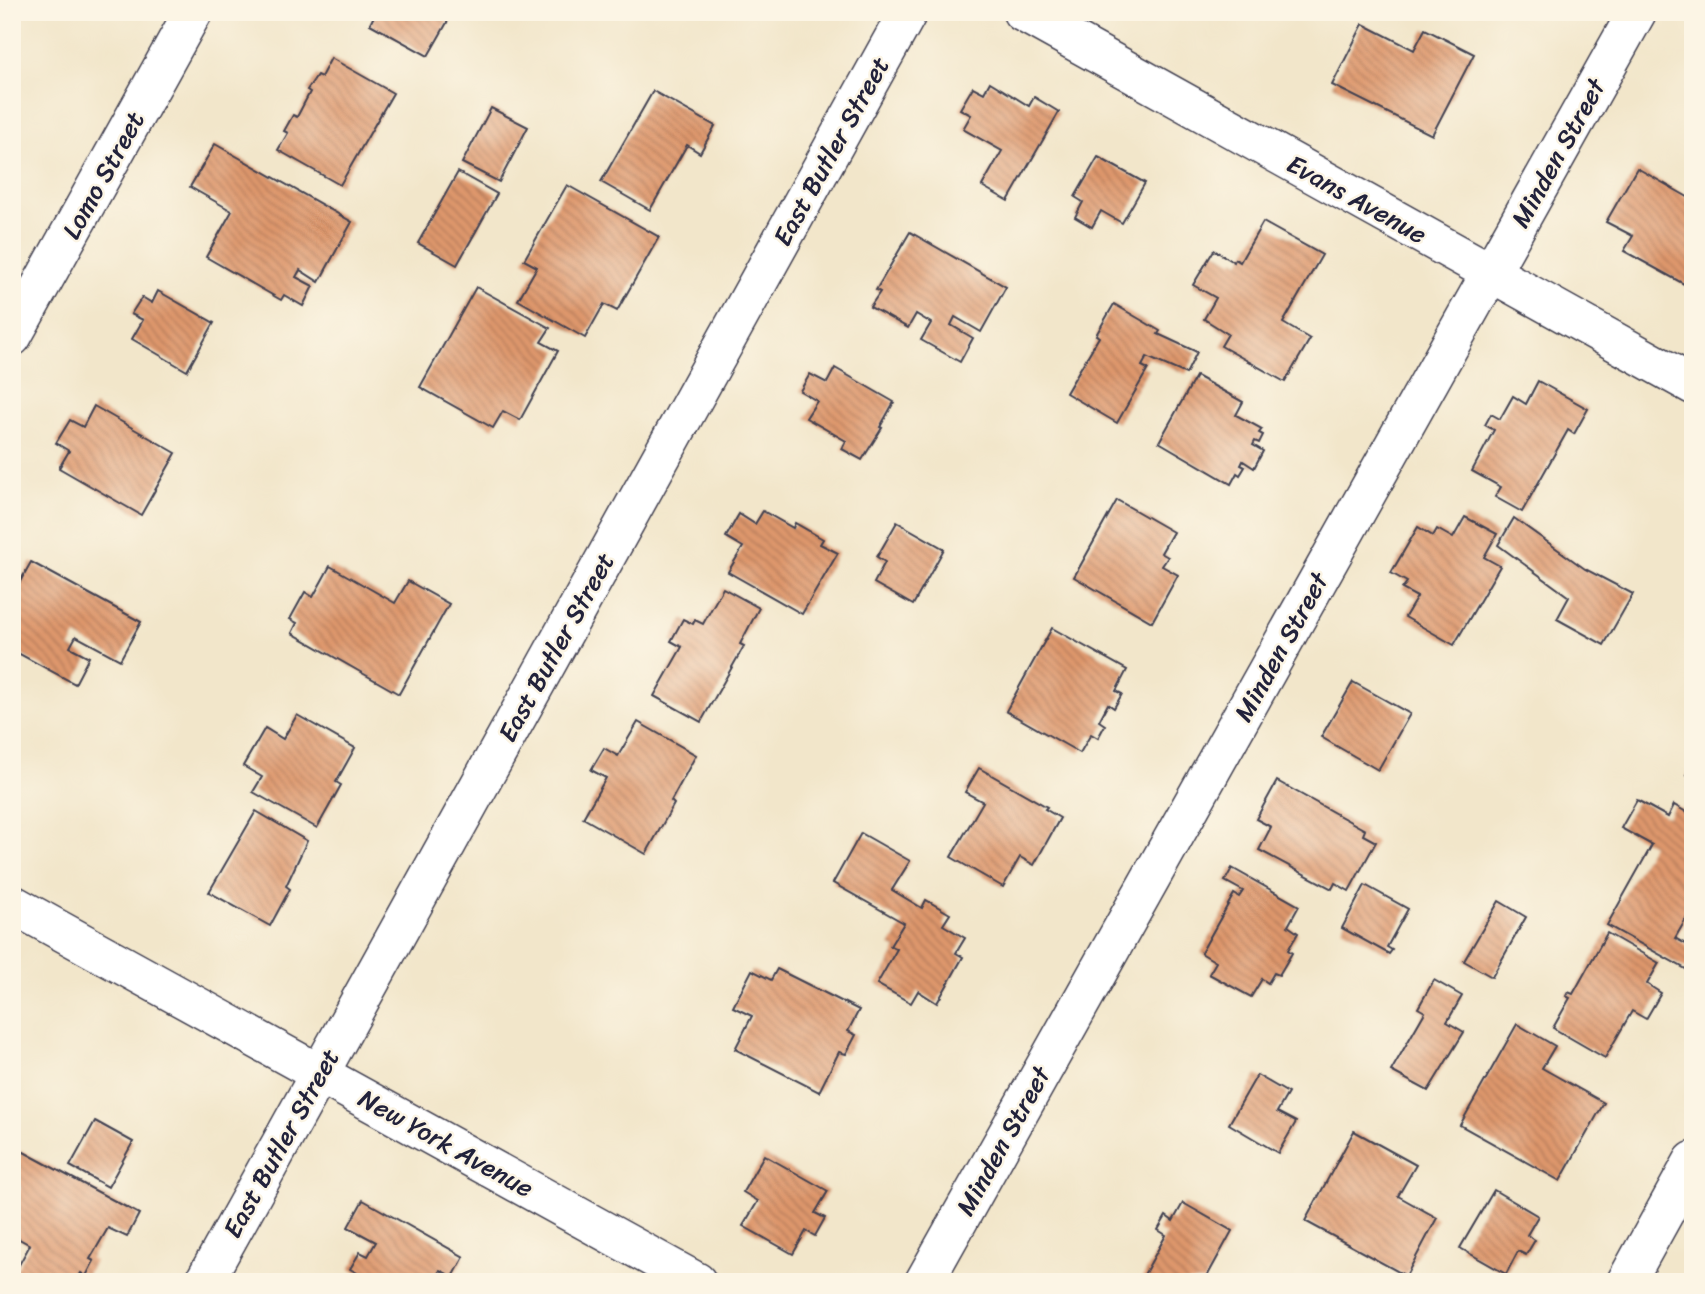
<svg xmlns="http://www.w3.org/2000/svg" width="1705" height="1294" font-family="Sriracha,sans-serif">
  <style>
    .building { fill: url(#building-back-hatch) }
    .lines { fill: none; stroke-linecap: round; stroke-linejoin: round }
    .minor-casing { stroke: #413f50; stroke-width: 41 }
    .minor { stroke: #fff; stroke-width: 38 }
    .labels { text-anchor: middle; dominant-baseline: central; stroke-width: 5; stroke-linejoin: round; paint-order: stroke }
    .street-label { font-size: 26px; fill: #22223b; stroke: #fcf5e5 }
  </style>
  <defs>
    <pattern id="building-back-hatch" width="6" height="6" patternUnits="userSpaceOnUse" patternTransform="scale(1.75)"><rect width="6" height="6" fill="#de976c"/><path d="M-1 5l2 2M0 0l6 6M5-1l2 2" fill="none" stroke="#b47b5a"/></pattern>
  </defs>
  <rect width="100%" height="100%" fill="#fcf5e5"/>
  <filter id="ink" filterUnits="userSpaceOnUse"><feTurbulence type="fractalNoise" baseFrequency=".0143" numOctaves="2"/><feDisplacementMap in="SourceGraphic" scale="14" xChannelSelector="R" yChannelSelector="G"/><feConvolveMatrix kernelMatrix="1 2 1 2 8 2 1 2 1" color-interpolation-filters="sRGB"/></filter>
  <filter id="wash" filterUnits="userSpaceOnUse"><feTurbulence type="fractalNoise" baseFrequency=".00686" numOctaves="4" result="noise"/><feDisplacementMap in="SourceGraphic" scale="28" xChannelSelector="R" yChannelSelector="G"/><feGaussianBlur stdDeviation="1.57" result="paint"/><feColorMatrix in="noise" values="0 0 0 0 0 0 0 0 0 0 0 0 0 0 0 0 0 1.4 0 .05"/><feComposite in="paint" operator="in"/></filter>
  <g filter="url(#wash)">
    <rect width="100%" height="100%" fill="#f2e6ca"/>
    <g id="blocks">
      <!-- building -->
      <g class="building">
        <polygon points="376,12 453,12 428,56 370,24"/>
        <polygon points="1363,24 1414,50 1425,29 1474,54 1432,135 1332,85"/>
        <polygon points="331,58 393,93 340,185 278,150 288,133 284,131 293,115 297,117 310,92 307,90 317,75 321,77"/>
        <polygon points="990,82 1029,106 1034,97 1059,112 1008,201 982,186 1002,151 963,129 971,115 960,109 973,87 984,93"/>
        <polygon points="653,91 715,126 700,153 687,145 650,210 601,182"/>
        <polygon points="491,108 528,127 499,182 462,163"/>
        <polygon points="215,144 352,222 319,282 300,270 296,277 313,286 303,306 284,295 281,300 206,257 232,211 190,187"/>
        <polygon points="1098,157 1145,183 1122,223 1101,211 1092,227 1075,217 1083,202 1075,197"/>
        <polygon points="1637,168 1693,200 1693,289 1624,251 1633,236 1606,222"/>
        <polygon points="458,172 497,194 457,265 418,243"/>
        <polygon points="567,185 659,237 617,311 604,304 585,338 518,300 537,267 524,260"/>
        <polygon points="1263,222 1322,255 1283,323 1310,339 1285,382 1221,346 1228,334 1204,319 1216,298 1193,285 1214,250 1234,262 1235,259 1240,262"/>
        <polygon points="910,232 1006,287 981,332 955,317 951,325 973,338 960,362 921,340 931,323 916,314 908,328 870,307 880,292 876,290"/>
        <polygon points="476,287 550,328 541,342 558,351 520,420 503,411 493,428 420,387"/>
        <polygon points="158,291 214,323 187,371 132,339 143,320 131,314 142,297 152,303"/>
        <polygon points="1114,304 1160,331 1158,334 1197,352 1186,374 1147,357 1142,366 1148,369 1117,423 1066,393 1099,337 1096,335"/>
        <polygon points="835,368 894,402 880,427 882,428 862,460 842,449 846,441 806,418 817,401 800,391 810,374 827,383"/>
        <polygon points="1196,376 1243,402 1236,415 1262,429 1259,433 1263,435 1259,443 1255,441 1253,445 1263,451 1254,468 1243,461 1241,465 1245,467 1240,475 1237,473 1231,484 1159,442"/>
        <polygon points="1538,381 1588,409 1574,434 1568,430 1522,512 1495,497 1501,487 1472,471 1494,430 1485,425 1491,414 1500,419 1513,396 1526,404"/>
        <polygon points="94,406 176,453 141,515 59,468 69,451 56,443 70,420 83,427"/>
        <polygon points="1117,500 1173,532 1161,553 1168,557 1162,566 1178,575 1152,622 1074,577"/>
        <polygon points="763,511 793,528 795,523 823,539 820,544 838,553 802,614 728,572 743,547 726,537 739,514 755,524"/>
        <polygon points="1465,517 1497,534 1484,557 1500,566 1454,645 1405,617 1417,597 1402,589 1407,582 1391,573 1418,527 1433,536 1437,529 1453,538"/>
        <polygon points="1514,518 1585,569 1633,594 1604,645 1557,619 1569,597 1498,545"/>
        <polygon points="897,522 944,549 913,605 874,583 885,562 877,557"/>
        <polygon points="31,562 141,622 120,660 76,636 70,647 89,657 75,684 12,650 12,584 17,587"/>
        <polygon points="330,566 395,603 408,581 449,604 399,694 292,633 297,623 290,619 305,592 313,597"/>
        <polygon points="723,588 759,608 740,644 744,646 701,722 654,696 682,647 671,641 683,619 693,624 695,620 703,624"/>
        <polygon points="1052,628 1127,670 1116,691 1122,694 1114,708 1108,704 1099,721 1105,725 1098,738 1091,734 1080,753 1006,711"/>
        <polygon points="1353,682 1410,714 1378,770 1321,737"/>
        <polygon points="297,715 355,748 336,782 341,785 317,828 253,792 262,777 243,766 265,728 283,739"/>
        <polygon points="638,722 696,755 671,801 674,804 646,854 583,818 606,778 591,770 604,748 618,756"/>
        <polygon points="1693,764 1693,779 1686,775"/>
        <polygon points="979,768 1047,807 1045,809 1060,818 1034,865 1020,857 1003,887 951,857 983,802 965,792"/>
        <polygon points="1277,781 1365,830 1363,835 1376,842 1349,891 1335,883 1332,889 1259,850 1271,827 1256,819"/>
        <polygon points="1637,800 1668,817 1674,805 1693,816 1693,907 1675,938 1693,948 1693,973 1607,925 1652,845 1621,828"/>
        <polygon points="256,811 307,841 286,886 290,889 270,926 209,892"/>
        <polygon points="861,833 910,861 892,890 922,908 926,900 950,914 943,925 965,938 956,953 963,957 937,1003 918,991 911,1003 877,984 897,949 890,946 904,923 833,883"/>
        <polygon points="1232,868 1299,906 1288,926 1298,933 1288,950 1292,953 1279,975 1274,973 1268,983 1262,979 1251,997 1209,974 1216,962 1201,953 1234,894 1239,897 1243,891 1225,881"/>
        <polygon points="1365,885 1408,909 1387,947 1392,950 1389,954 1342,928"/>
        <polygon points="1499,901 1526,917 1492,977 1464,961"/>
        <polygon points="1607,933 1659,963 1647,984 1661,993 1646,1019 1632,1011 1605,1058 1553,1028 1570,998 1566,996 1568,992 1573,994"/>
        <polygon points="777,969 859,1010 848,1031 856,1035 846,1054 839,1052 819,1092 735,1049 752,1016 733,1007 752,970 771,980"/>
        <polygon points="1434,980 1462,996 1447,1022 1464,1032 1428,1091 1391,1071 1425,1012 1418,1008"/>
        <polygon points="1517,1024 1555,1046 1542,1068 1604,1103 1560,1181 1460,1125"/>
        <polygon points="1257,1075 1288,1093 1277,1112 1296,1122 1278,1153 1229,1124"/>
        <polygon points="95,1121 133,1142 108,1187 70,1166"/>
        <polygon points="1354,1131 1416,1165 1398,1196 1437,1218 1406,1276 1305,1221"/>
        <polygon points="22,1151 139,1214 127,1237 108,1228 90,1259 94,1261 86,1276 81,1273 76,1282 33,1282 15,1272 30,1245 12,1235 12,1203 21,1187 12,1182 12,1170"/>
        <polygon points="764,1155 828,1191 815,1213 825,1218 815,1236 806,1231 793,1254 743,1226 758,1201 743,1192"/>
        <polygon points="1494,1190 1538,1216 1527,1235 1535,1240 1526,1255 1518,1251 1506,1274 1460,1248"/>
        <polygon points="363,1200 464,1257 453,1277 440,1270 434,1282 352,1282 357,1273 350,1269 360,1252 368,1256 376,1242 348,1227"/>
        <polygon points="1183,1203 1232,1231 1204,1282 1140,1282 1166,1235 1158,1230 1166,1216 1173,1221"/>
      </g>
    </g>
  </g>
  <g filter="url(#ink)">
    <use href="#blocks" fill-opacity="0" stroke="#413f50" stroke-width="2"/>
    <g class="lines">
      <defs>
        <g id="minor">
          <polyline points="1022,12 1693,385"/>
          <polyline points="12,337 193,12"/>
          <polyline points="12,904 697,1282"/>
          <polyline points="204,1282 908,12"/>
          <polyline points="924,1282 1637,12"/>
          <polyline points="1626,1282 1693,1161"/>
        </g>
      </defs>
      <!-- minor casing -->
      <use href="#minor" class="minor-casing"/>
      <!-- minor -->
      <use href="#minor" class="minor"/>
    </g>
  </g>
  <g class="labels">
    <!-- street labels -->
    <g class="street-label">
      <text transform="translate(831 151) rotate(-61)">East Butler Street</text>
      <text transform="translate(1558 153) rotate(-61)">Minden Street</text>
      <text transform="translate(103 175) rotate(-61)">Lomo Street</text>
      <text transform="translate(1357 199) rotate(29)">Evans Avenue</text>
      <text transform="translate(556 647) rotate(-61)">East Butler Street</text>
      <text transform="translate(1281 647) rotate(-61)">Minden Street</text>
      <text transform="translate(1003 1141) rotate(-61)">Minden Street</text>
      <text transform="translate(281 1143) rotate(-61)">East Butler Street</text>
      <text transform="translate(446 1143) rotate(29)">New York Avenue</text>
    </g>
  </g>
  <!-- margin -->
  <rect width="1705" height="1294" fill="none" stroke="#fcf5e5" stroke-width="42"/>
</svg>
